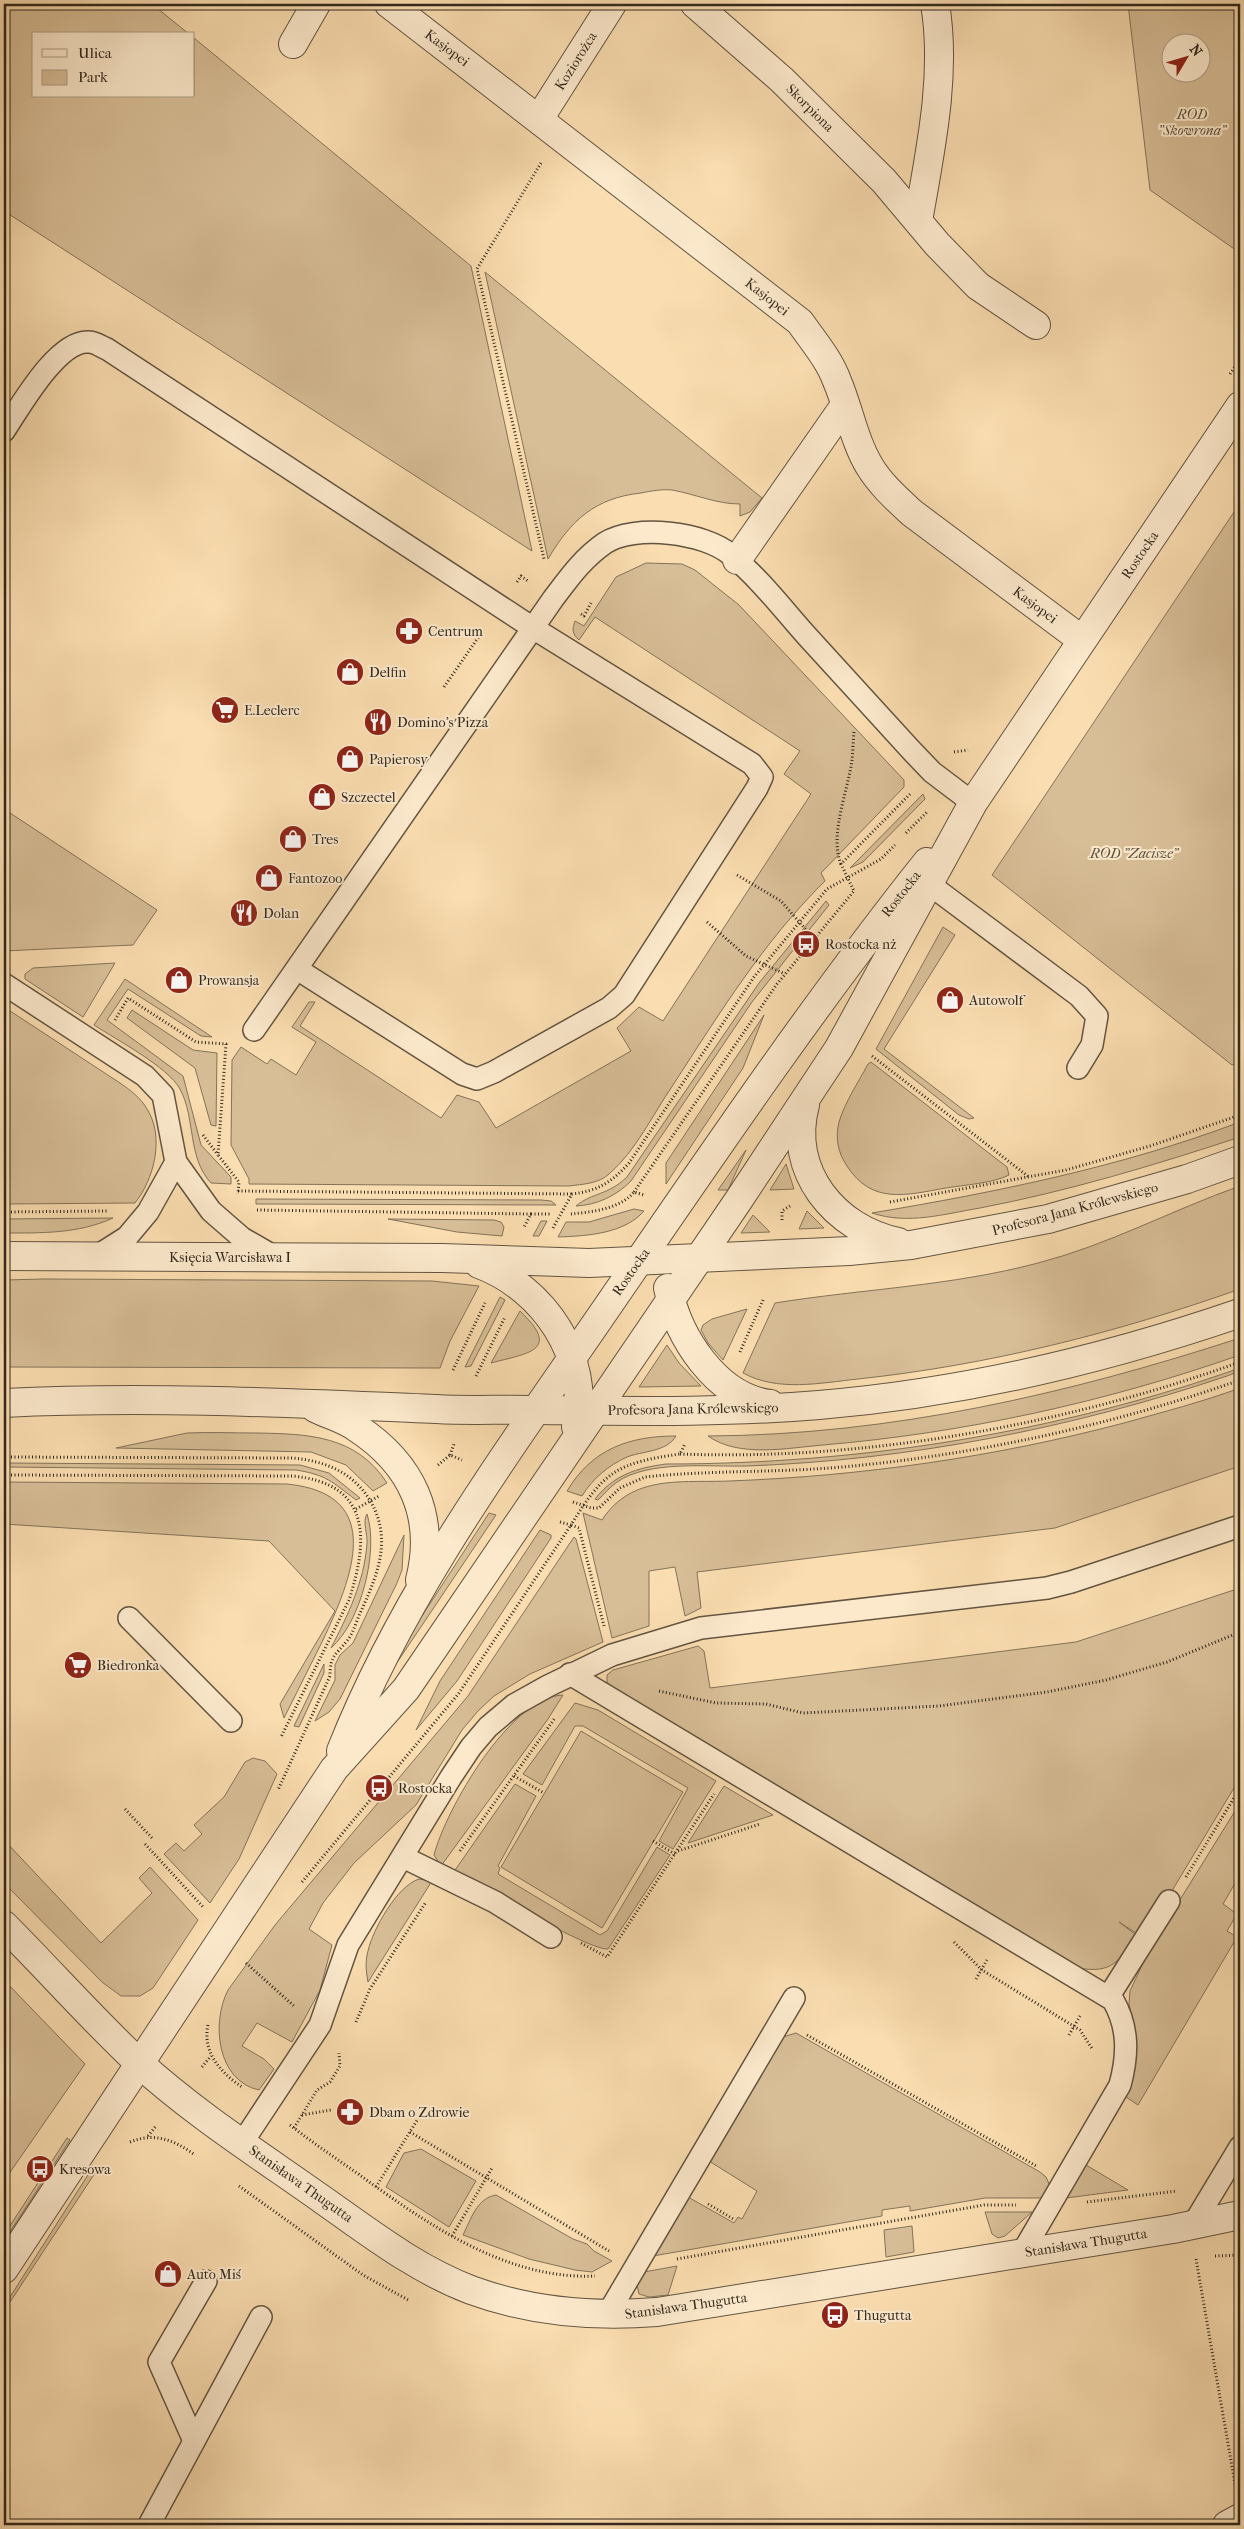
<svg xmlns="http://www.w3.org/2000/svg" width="1244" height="2529" font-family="'IM FELL French Canon',serif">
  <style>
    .green { fill: #d8be97; stroke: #84735a; fill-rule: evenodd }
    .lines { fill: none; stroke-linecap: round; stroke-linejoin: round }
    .service-casing { stroke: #635541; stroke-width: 24 }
    .minor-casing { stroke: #635541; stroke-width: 30 }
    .tertiary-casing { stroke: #635541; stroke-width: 30 }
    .path { stroke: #31281c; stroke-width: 3; stroke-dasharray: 1 2.5; stroke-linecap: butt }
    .service { stroke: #fce9cc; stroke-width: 21 }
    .minor { stroke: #fce9cc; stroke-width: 28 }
    .tertiary { stroke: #fce9cc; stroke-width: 28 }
    .labels { text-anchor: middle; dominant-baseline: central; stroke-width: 4; stroke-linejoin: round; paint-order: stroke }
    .street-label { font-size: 14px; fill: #31281c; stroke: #fce9cc }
    .park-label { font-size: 14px; font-style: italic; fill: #5b4e3b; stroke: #fce9cc }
    .poi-label { font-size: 14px; fill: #31281c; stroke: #fce9cc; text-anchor: start }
  </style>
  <rect width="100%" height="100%" fill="#faddb0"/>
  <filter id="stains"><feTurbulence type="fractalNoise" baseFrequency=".004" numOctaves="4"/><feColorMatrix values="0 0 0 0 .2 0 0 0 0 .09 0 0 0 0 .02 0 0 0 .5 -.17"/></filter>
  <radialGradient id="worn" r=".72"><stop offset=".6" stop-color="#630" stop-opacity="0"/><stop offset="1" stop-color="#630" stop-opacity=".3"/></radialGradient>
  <!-- green -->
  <g class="green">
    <polygon points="4,4 152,4 189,34 34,34 34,96 194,96 194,38 471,266 532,551 4,211"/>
    <path d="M1128,4H1240V253L1150,190ZM1172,42H1202V72H1172Z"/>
    <path d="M485,272L762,498L750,512L740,516V504C716,504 695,494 672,490C662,489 651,491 641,493C595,498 571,520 548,559Z"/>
    <polygon points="1240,503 1240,1062 1232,1065 992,875"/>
    <path d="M646,563L682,564L695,570L739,605L904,780V787L821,873L825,881C764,941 719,1014 673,1085C653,1114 636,1151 609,1174C598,1184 583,1184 569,1186L249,1184V1179L231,1145L232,1060L241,1047L267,1064L271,1059L296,1075L316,1042L292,1027L309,1002H315L300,1026L441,1118L457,1095L479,1102L496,1128L631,1051L617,1028L639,1007L663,1021L811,794L784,774L800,751L595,617L579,640C572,634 572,629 575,621L584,626L616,577Z"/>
    <polygon points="923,794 925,799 863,862 850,868"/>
    <polygon points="4,809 157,910 133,945 4,951"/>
    <path d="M826,901L829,905L752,1002L631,1181C616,1196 597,1205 576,1206C593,1192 607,1196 627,1177L759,983Z"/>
    <polygon points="943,927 955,935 884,1049 974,1118 969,1119 959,1115 876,1049"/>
    <polygon points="115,963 83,1017 25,979 25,974 33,968"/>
    <path d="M125,979L212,1037L201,1036L128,989L107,1020L183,1076L201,1145L231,1177V1184L211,1183C187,1157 196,1119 180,1089C168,1067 117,1040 94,1025Z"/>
    <path d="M4,1007L120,1083C130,1090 141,1098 147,1109C165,1137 154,1179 135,1203L4,1204Z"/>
    <polygon points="132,1010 193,1050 217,1053 216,1126 211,1125 195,1068 127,1018"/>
    <polygon points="764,1015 743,1068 666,1184 666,1163"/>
    <path d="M871,1062L1007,1167L1009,1175C994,1183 964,1185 946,1188C906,1195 872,1205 847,1166C838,1153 835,1138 839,1122C845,1102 858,1083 868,1064Z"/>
    <path d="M1240,1122V1137C1155,1165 1069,1191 980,1208C944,1214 908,1225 872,1213C997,1192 1121,1167 1240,1122Z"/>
    <polygon points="746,1150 728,1190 718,1190"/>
    <polygon points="786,1164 794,1189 770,1190"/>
    <path d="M1240,1186V1289C1116,1333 989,1365 858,1379C820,1383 778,1392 743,1373L775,1303C862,1289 952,1286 1038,1263C1108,1245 1172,1210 1240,1186Z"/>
    <polygon points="256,1199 541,1200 551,1201 556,1205 264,1204 256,1204"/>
    <path d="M634,1209L644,1211C624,1234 586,1236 558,1237L566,1222H589Z"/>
    <polygon points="807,1211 824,1228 799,1229"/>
    <polygon points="753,1215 770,1232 741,1233"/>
    <path d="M113,1218C78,1234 41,1233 4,1233V1219Z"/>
    <polygon points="388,1219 494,1220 501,1222 504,1227 502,1236 457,1232"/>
    <polygon points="541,1221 547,1221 539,1236 533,1236"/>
    <polygon points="44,1279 432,1281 479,1286 450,1341 440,1368 4,1367 4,1280"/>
    <polygon points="500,1297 505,1300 471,1366 465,1367"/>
    <polygon points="747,1309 723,1360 708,1343 701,1330 703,1325 712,1319"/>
    <path d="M520,1311C562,1351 528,1353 491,1363Z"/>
    <path d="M1240,1338V1355C1106,1402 965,1433 823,1445C787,1448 739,1458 708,1436C891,1435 1068,1394 1240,1338Z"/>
    <polygon points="667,1345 679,1363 701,1386 639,1387"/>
    <path d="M1240,1368V1371L1227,1376C1073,1428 910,1460 747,1466C708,1467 649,1460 617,1482C610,1487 604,1494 598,1500L595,1499C614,1475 636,1468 666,1464C861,1464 1056,1433 1240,1368Z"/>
    <path d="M1240,1388V1466L1055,1528L697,1572L701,1608L685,1616L675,1567L649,1571V1626L612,1638L583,1513L602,1520C632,1474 681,1483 729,1481C863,1476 995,1457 1124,1423C1163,1412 1202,1402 1240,1388Z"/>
    <path d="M187,1433C210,1432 234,1433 257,1433C308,1434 356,1435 387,1483L373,1491L346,1465L311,1452L116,1448Z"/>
    <path d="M676,1436C667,1452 642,1451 627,1457C609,1465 592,1479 582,1496L567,1491C592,1449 629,1436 676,1436Z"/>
    <path d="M4,1463L300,1465L329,1473L360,1498L356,1500C332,1482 327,1475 296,1470L4,1467Z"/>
    <path d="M4,1482L287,1484C388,1494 351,1580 323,1640C310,1666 297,1692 284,1718L280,1704L335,1611L269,1541L4,1524Z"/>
    <polygon points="489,1513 496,1515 388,1676 403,1645"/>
    <path d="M367,1514C379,1551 361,1622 331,1648C348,1615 364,1582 367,1544C368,1534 362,1522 367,1514Z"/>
    <polygon points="540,1530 551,1535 551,1538 457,1681 416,1730 440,1681"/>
    <polygon points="404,1535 402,1570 397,1583 340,1699 329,1712 315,1721 335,1680 335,1665 340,1655 353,1643"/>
    <path d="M574,1537L576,1539L603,1642L530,1674L494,1696L478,1711L462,1730L416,1805L354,1863L323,1903L309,1929L332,1945L320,1990L292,2042L257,2023L242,2046L264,2059L274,2069L259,2090C217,2081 211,2023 228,1990L275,1925L468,1696Z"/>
    <path d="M1240,1588V1778L1167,1899L1161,1895L1136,1933L1119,1922L1136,1935C1119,1961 1113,1974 1078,1968L610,1686L607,1682V1675L613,1670L698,1646L704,1651L710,1688L1076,1642Z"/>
    <polygon points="324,1664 324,1673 299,1727 294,1726"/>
    <path d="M563,1695L548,1719L441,1866L434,1855C446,1809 510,1697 563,1695Z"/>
    <polygon points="575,1703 598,1710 716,1781 673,1849 659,1841 688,1788 583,1726 575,1726 542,1785 523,1774"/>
    <polygon points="581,1731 683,1792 602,1928 501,1867"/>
    <polygon points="253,1758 265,1761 277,1774 239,1859 210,1903 164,1854 176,1843 184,1851 202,1834 194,1825 224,1797 245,1762"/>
    <path d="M515,1784L536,1796L498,1866L500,1868L498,1874L600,1935L607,1931L657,1847L670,1855L608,1949C590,1951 478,1885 453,1873Z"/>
    <polygon points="724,1786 773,1815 688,1843"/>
    <polygon points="1240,1803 1240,1882 1237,1880 1223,1904 1237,1914 1227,1931 1237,1937 1138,2105 1126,2097 1129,2090 1135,2031 1129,2004 1130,1991 1150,1948"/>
    <polygon points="4,1840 101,1943 152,1893 139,1878 150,1867 198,1920 153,1988 140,1996 121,1996 102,1982 4,1883"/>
    <path d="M419,1879L432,1881L368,1982C366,1971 365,1962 368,1951C373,1929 397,1886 419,1879Z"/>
    <polygon points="4,1980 85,2064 4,2181"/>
    <polygon points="796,2033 1040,2172 1046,2177 1050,2186 1043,2198 985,2198 910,2211 910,2206 882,2210 882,2216 653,2256 688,2197 734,2223 738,2217 742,2219 757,2191 709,2161 783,2037"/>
    <polygon points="67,2138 70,2140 4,2241 4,2235"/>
    <polygon points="421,2149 476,2181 449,2227 386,2187 404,2153"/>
    <polygon points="1086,2165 1128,2190 1066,2198"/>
    <polygon points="93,2167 97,2170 10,2302 10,2297"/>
    <path d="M496,2195L573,2239L587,2244L594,2251L612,2261L592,2272L575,2270L529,2259L463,2235C471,2219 477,2198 496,2195Z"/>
    <polygon points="985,2212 1032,2212 1005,2236 998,2238 992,2234"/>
    <polygon points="912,2226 914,2252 886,2257 884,2230"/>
    <polygon points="677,2266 668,2295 649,2297 639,2294 637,2285 644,2272"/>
  </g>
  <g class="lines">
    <defs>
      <g id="service">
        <path d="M4,431C20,407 58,339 89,342C95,342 102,347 107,349L533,628L752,764L762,777L757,788L624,995L609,1008L494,1072L477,1079L462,1074L297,969"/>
        <polyline points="929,884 1079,996 1097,1016 1092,1045 1078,1068"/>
        <polyline points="4,984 145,1076 163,1095 176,1162 211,1211 242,1238 275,1257"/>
        <path d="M254,1030L553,599C569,578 583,558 605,543C634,524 705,532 731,555C759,578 782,608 806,635C841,673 876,712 911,750L932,772L973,803"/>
        <polyline points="97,1256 127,1237 148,1212 176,1162"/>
        <polyline points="129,1618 231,1721"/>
        <path d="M570,1674L1113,2000C1129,2028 1128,2055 1120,2085L1022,2253"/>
        <polyline points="403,1857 495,1902 551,1937"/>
        <polyline points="1109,1996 1169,1901"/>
        <polyline points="242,2143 320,2025 348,1945 451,1777 471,1747 488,1727 514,1705 548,1686 612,1655 701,1628 1047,1588 1071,1582 1240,1526"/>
        <polyline points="1193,2225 1240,2147"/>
        <polyline points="607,2315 794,1998"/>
        <polyline points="194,2441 159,2362 206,2281"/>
        <polyline points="149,2525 261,2317"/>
      </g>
      <g id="minor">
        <path d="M389,4L800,322C813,341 829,359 837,381C849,409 854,441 870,467C881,485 897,499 912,513L1082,640"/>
        <polyline points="695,4 782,80 884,181 937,244 978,286 1036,325"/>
        <polyline points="293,44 316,4"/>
        <polyline points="539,119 612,4"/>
        <path d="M918,221C930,152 947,74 935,4"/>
        <polyline points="737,560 845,405"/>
        <path d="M4,1925C49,1970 92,2019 139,2063C195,2114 261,2156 323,2200C370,2233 416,2269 471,2290C531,2312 594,2317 657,2312L1173,2229L1240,2215"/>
        <polyline points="1227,2525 1240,2518"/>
      </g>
      <g id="tertiary">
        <path d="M805,1105C787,1171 835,1229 898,1242"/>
        <polyline points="4,1256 442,1258 589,1263 849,1251 911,1245 1048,1219 1187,1179 1240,1160"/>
        <path d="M479,1264C544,1288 591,1358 576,1427"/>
        <path d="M668,1288C678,1337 716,1397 770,1404"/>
        <path d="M4,1403C148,1396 292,1403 436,1409C470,1411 503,1409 537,1410C631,1411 725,1413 819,1405C963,1393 1103,1360 1240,1313"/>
        <path d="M315,1408C329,1415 345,1419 357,1428C412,1464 436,1516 420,1580"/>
        <path d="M341,1751C403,1594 504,1457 599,1319C705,1165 810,1009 927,862"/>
        <polyline points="4,2269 334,1769 406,1689 738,1201 839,1048 973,803 1240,406"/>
      </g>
    </defs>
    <!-- service casing -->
    <use href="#service" class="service-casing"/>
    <!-- minor casing -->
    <use href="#minor" class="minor-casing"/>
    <!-- tertiary casing -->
    <use href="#tertiary" class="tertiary-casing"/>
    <!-- path -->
    <g class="path">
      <polyline points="1237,4 1240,6"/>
      <polyline points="541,163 477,269 544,559"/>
      <polyline points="1230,374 1240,359"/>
      <polyline points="517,582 521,576 529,582"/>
      <polyline points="581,614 584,616 591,603"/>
      <polyline points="444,687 482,632"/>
      <polyline points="954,752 968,750"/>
      <polyline points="906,833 928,811"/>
      <path d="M841,864C829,835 848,791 852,760C853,751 853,741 854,732"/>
      <polyline points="737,875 781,901 814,939"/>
      <polyline points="707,922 746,956 785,974"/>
      <polyline points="115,1020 128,998 196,1042 226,1044 218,1155 239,1182 238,1194"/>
      <polyline points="872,1056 1029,1177"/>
      <polyline points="203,1135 218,1155"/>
      <polyline points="238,1191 572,1194"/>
      <polyline points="634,1192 777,984 854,891 841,864 910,794"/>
      <polyline points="890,1202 1066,1170 1150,1146 1240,1115"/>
      <polyline points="257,1210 531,1214 524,1227"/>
      <polyline points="4,1212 108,1211"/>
      <polyline points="531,1214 552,1214"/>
      <path d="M571,1214C592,1212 620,1209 634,1192L644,1195"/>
      <polyline points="782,1220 782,1211 790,1206"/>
      <path d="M553,1228L572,1194C598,1191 612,1182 629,1163L754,977L827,889L881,859L895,845"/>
      <polyline points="740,1352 763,1300"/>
      <polyline points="453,1370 485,1303"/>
      <polyline points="476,1376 505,1317"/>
      <path d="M680,1454C866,1461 1065,1425 1240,1362"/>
      <polyline points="450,1455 454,1444"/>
      <path d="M4,1457L293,1458C324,1461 350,1471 368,1497C393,1536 379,1571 362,1609C357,1619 354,1632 347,1641C336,1655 330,1655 330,1676L278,1790"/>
      <polyline points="438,1465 450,1455 462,1460"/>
      <path d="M4,1475L292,1476C371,1483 369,1539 349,1600L281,1737"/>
      <path d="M573,1502L591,1508H599L620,1488L645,1477C710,1470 776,1473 842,1467C976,1455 1113,1425 1240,1380"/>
      <polyline points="356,1509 379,1496"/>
      <path d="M560,1522L571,1525C604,1471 617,1463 680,1454L685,1444"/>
      <polyline points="659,1691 716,1703 766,1704 803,1713 939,1706 1047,1692 1106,1680 1167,1662 1240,1632"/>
      <polyline points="514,1776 544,1793"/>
      <polyline points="125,1809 152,1838"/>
      <polyline points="653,1841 675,1854"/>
      <polyline points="145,1844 204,1908"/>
      <polyline points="460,1851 555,1718"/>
      <polyline points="678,1851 760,1824"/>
      <polyline points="1186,1877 1240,1788"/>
      <polyline points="302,1882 459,1693 571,1525 579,1528 604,1626"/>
      <polyline points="954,1942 982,1970 1080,2030 1093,2050"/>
      <polyline points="581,1943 607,1957 714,1794"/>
      <polyline points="246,1963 294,2006"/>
      <polyline points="976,1979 987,1960"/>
      <polyline points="356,2022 370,1989 426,1902"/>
      <path d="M208,2025C202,2052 221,2073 242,2087"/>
      <polyline points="807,2035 1038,2167"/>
      <polyline points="1069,2035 1080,2016"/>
      <polyline points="202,2067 211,2056"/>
      <polyline points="1239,2105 1240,2106"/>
      <polyline points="302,2115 331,2110"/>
      <path d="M290,2125C313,2143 337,2159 361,2176C429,2225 507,2280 595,2276"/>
      <polyline points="294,2128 317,2090 330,2082 340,2066 339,2053"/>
      <polyline points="410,2132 609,2251"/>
      <polyline points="148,2136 156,2126"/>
      <path d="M130,2142C155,2132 174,2140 195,2155"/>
      <polyline points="239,2186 363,2275 410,2301"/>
      <polyline points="376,2187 419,2117"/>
      <polyline points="1087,2202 1177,2191"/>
      <polyline points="708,2204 735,2220"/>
      <polyline points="452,2236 492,2168"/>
      <polyline points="1215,2256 1240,2255"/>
      <polyline points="677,2259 984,2205 1016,2205"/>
      <polyline points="1196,2259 1235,2484"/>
    </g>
    <!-- service -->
    <use href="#service" class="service"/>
    <!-- minor -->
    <use href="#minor" class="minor"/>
    <!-- tertiary -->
    <use href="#tertiary" class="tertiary"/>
  </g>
  <!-- icons -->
  <defs>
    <symbol id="pharmacy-disc" viewBox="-11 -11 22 22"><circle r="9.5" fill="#8f2418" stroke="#fce9cc"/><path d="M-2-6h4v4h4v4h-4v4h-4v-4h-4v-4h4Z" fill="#fff"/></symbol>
    <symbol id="shop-disc" viewBox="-11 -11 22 22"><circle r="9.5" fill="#8f2418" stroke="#fce9cc"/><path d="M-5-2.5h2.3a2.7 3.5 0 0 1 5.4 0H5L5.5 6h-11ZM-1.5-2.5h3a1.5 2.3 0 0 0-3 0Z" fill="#fff"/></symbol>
    <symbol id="supermarket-disc" viewBox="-11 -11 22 22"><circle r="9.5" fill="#8f2418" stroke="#fce9cc"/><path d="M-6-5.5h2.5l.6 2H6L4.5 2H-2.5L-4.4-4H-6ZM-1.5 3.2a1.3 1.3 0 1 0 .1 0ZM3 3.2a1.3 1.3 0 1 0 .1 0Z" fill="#fff"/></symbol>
    <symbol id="restaurant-disc" viewBox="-11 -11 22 22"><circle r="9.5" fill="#8f2418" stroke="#fce9cc"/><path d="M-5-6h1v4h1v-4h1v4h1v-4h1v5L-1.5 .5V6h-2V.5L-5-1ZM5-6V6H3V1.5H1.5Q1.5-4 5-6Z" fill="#fff"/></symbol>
    <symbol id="bus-disc" viewBox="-11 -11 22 22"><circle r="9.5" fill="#8f2418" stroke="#fce9cc"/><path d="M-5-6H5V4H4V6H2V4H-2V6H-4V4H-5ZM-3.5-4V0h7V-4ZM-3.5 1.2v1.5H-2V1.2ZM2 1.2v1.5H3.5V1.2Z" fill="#fff"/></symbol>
  </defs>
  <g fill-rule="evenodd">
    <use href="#pharmacy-disc" x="393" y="615" width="32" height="32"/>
    <use href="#shop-disc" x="334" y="656" width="32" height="32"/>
    <use href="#supermarket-disc" x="209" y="694" width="32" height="32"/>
    <use href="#restaurant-disc" x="362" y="706" width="32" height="32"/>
    <use href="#shop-disc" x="334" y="743" width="32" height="32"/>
    <use href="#shop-disc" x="306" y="781" width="32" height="32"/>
    <use href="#shop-disc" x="277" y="823" width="32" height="32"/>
    <use href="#shop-disc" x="253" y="862" width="32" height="32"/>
    <use href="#restaurant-disc" x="228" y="897" width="32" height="32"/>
    <use href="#bus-disc" x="790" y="928" width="32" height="32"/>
    <use href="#shop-disc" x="163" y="964" width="32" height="32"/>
    <use href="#shop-disc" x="934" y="984" width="32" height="32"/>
    <use href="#supermarket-disc" x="62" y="1649" width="32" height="32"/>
    <use href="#bus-disc" x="363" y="1772" width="32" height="32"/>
    <use href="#pharmacy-disc" x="334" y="2096" width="32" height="32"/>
    <use href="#bus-disc" x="24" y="2153" width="32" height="32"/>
    <use href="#shop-disc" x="152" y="2258" width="32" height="32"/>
    <use href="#bus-disc" x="819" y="2299" width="32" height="32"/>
  </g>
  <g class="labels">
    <!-- street labels -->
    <g class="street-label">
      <text transform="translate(447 48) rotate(37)">Kasjopei</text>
      <text transform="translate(576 61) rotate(-58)">Koziorożca</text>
      <text transform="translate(810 108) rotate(45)">Skorpiona</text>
      <text transform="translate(767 297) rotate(38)">Kasjopei</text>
      <text transform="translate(1140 555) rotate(-56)">Rostocka</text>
      <text transform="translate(1035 605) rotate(37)">Kasjopei</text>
      <text transform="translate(901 894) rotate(-52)">Rostocka</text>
      <text transform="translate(1075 1209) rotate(-15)">Profesora Jana Królewskiego</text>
      <text x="230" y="1257">Księcia Warcisława I</text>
      <text transform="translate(631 1272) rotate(-55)">Rostocka</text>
      <text transform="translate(693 1409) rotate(-1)">Profesora Jana Królewskiego</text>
      <text transform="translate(301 2184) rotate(35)">Stanisława Thugutta</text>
      <text transform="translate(1086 2243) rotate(-9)">Stanisława Thugutta</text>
      <text transform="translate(686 2306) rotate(-8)">Stanisława Thugutta</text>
    </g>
    <!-- park labels -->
    <g class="park-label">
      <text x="1192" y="114">ROD<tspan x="1192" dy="16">"Skowrona"</tspan></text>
      <text x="1134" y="853">ROD "Zacisze"</text>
    </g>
    <!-- poi labels -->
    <g class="poi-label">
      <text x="428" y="631">Centrum</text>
      <text x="369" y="672">Delfin</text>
      <text x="244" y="710">E.Leclerc</text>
      <text x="397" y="722">Domino's Pizza</text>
      <text x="369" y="759">Papierosy</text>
      <text x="341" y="797">Szczectel</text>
      <text x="312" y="839">Tres</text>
      <text x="288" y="878">Fantozoo</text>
      <text x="263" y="913">Dolan</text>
      <text x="825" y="944">Rostocka nż</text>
      <text x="198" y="980">Prowansja</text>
      <text x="969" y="1000">Autowolf</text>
      <text x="97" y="1665">Biedronka</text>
      <text x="398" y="1788">Rostocka</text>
      <text x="369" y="2112">Dbam o Zdrowie</text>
      <text x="59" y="2169">Kresowa</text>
      <text x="187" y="2274">Auto Miś</text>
      <text x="854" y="2315">Thugutta</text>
    </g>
  </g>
  <!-- margin -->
  <rect width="1244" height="2529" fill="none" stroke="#faddb0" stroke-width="20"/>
  <rect x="5" y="5" width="1234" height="2519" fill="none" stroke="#31281c" stroke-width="2.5"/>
  <rect x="10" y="10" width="1224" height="2509" fill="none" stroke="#31281c"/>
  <!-- legend -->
  <rect x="32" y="32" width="162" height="65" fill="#fce9cc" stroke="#ab9c86"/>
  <rect x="42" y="49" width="25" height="8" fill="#fce9cc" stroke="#ab9c86"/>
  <text x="78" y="58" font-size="15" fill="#31281c">Ulica</text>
  <rect x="42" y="70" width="25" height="15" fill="#d8be97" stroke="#ab9c86"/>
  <text x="78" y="82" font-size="15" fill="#31281c">Park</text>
  <!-- north arrow -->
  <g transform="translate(1186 58) rotate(52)"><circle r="24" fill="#fce9cc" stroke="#ab9c86"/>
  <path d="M0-4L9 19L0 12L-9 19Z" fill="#8f2418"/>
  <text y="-8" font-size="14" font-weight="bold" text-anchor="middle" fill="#31281c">N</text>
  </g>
  <rect width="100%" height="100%" filter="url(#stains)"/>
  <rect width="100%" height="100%" fill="url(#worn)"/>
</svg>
